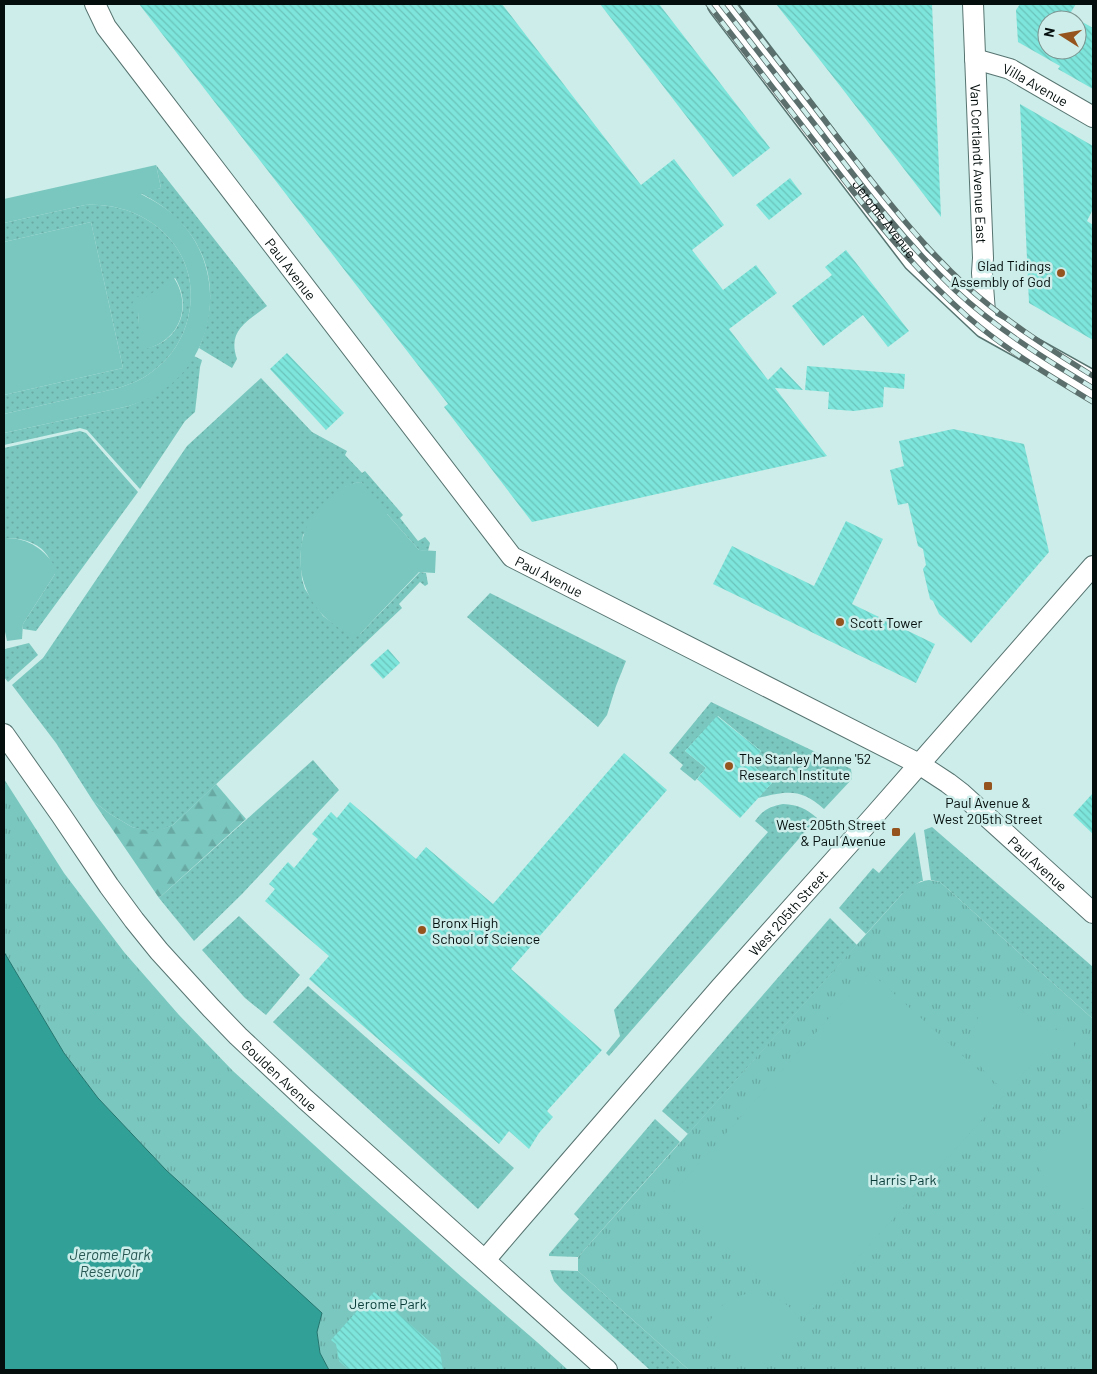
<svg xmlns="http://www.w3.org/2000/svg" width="1097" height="1374" font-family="Barlow,sans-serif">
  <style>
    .grass { fill: url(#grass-dots); fill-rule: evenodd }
    .forest { fill: url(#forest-firs) }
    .park { fill: url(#park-tufts) }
    .pitch { fill: #7ac7bf }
    .water { fill: #31a198; stroke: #24756e }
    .building { fill: url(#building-back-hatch) }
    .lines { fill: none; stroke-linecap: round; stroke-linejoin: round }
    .minor-casing { stroke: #577471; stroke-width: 22 }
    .major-casing { stroke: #577471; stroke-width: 29 }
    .minor { stroke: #fff; stroke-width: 20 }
    .major { stroke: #fff; stroke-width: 26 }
    .rail-casing { stroke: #5b6f6c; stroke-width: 5.5 }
    .rail { stroke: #ccede9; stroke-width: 4; stroke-dasharray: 11; stroke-linecap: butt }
    .poi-dot { fill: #95541e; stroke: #ccede9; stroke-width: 2 }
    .labels { text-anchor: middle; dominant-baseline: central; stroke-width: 5; stroke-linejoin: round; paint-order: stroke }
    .street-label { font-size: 14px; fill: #040e0d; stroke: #ccede9 }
    .poi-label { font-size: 14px; fill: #040e0d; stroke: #ccede9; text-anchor: start }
    .park-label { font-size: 14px; fill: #093c38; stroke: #ccede9 }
    .water-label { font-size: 15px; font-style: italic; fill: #295753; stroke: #ccede9 }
  </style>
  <defs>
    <pattern id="grass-dots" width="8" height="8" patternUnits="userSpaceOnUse" patternTransform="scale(1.25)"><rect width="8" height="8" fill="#7ac7bf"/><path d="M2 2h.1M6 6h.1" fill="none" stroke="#68aaa3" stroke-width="1.8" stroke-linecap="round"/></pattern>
    <pattern id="forest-firs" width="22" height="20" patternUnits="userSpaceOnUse" patternTransform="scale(1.25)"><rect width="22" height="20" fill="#7ac7bf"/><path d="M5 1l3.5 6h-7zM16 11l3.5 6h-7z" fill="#68aaa3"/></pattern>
    <pattern id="park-tufts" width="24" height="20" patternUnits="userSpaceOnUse" patternTransform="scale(1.25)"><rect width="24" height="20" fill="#7ac7bf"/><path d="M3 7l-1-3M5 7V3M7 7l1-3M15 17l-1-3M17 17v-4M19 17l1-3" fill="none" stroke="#68aaa3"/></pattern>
    <pattern id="building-back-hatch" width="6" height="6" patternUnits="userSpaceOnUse" patternTransform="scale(1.25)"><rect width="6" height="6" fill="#7de5db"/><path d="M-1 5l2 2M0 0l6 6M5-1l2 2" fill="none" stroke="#6ac3bb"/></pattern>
  </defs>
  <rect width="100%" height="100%" fill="#ccede9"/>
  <!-- grass -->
  <g class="grass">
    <path d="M156,165L267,306C247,322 227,330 237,359L232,368L199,348C226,283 203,224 140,193L161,188Z"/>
    <path d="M85,205C149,201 204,252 188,318C183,339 171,358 153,371C132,388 104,391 78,397C53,403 29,408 4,414V395L123,368L91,222L4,242V223ZM175,278C194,309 177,346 141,349L138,312L143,300Z"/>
    <path d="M194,356L202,360L200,367L195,412L185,421L140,489L87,430L80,428L4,445V433L129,406C156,396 180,381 194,356Z"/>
    <polygon points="261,378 312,432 347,451 345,455 362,473 365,471 403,515 400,518 418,541 425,537 430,543 428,551 419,550 387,514 361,482 355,483 345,487 303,535 300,557 302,579 305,589 323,616 341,629 360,634 420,572 426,573 428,584 425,586 420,582 399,604 402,608 173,825 154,833 132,827 110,814 93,801 56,743 12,685 43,658 187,446"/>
    <path d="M80,431L86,433L138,492L36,631L23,629V624L55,574C53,568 51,560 47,555C39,542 18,537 4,538V448Z"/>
    <polygon points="490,593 626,661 616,686 607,715 598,727 467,617"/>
    <polygon points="29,643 38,655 8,682 4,677 4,648 5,649"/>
    <path d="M711,702L851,769L852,779L824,809C800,788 788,791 758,798L772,783L752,764L761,751L718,716L685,751L706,768L695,781L680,769L683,765L669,753Z"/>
    <polygon points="313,760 339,790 242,894 194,941 159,898"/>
    <path d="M783,804C799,805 805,808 817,818L609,1056L606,1053L620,1036L614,1010L768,832L755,821C764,809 769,807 783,804Z"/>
    <polygon points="932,827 1093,967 1093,1019 940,882 931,880 924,830"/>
    <polygon points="915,832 923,881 921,881 902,894 866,934 839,908 873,868 879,873"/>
    <polygon points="239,916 300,975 266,1015 245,998 202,950"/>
    <polygon points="830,918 857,945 688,1134 662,1111"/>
    <polygon points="308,986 514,1168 478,1209 273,1022"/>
    <polygon points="655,1119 680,1142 578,1257 549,1256 549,1254 579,1219 574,1214"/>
    <polygon points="550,1270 578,1271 689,1370 650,1370 562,1290 554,1281"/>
  </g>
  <!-- forest -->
  <polygon class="forest" points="216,784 246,819 159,898 93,801 110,814 132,827 154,832 173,825"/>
  <!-- park -->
  <g class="park">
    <polygon points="4,779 64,873 124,952 179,1015 233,1071 347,1175 456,1272 537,1342 568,1370 329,1370 320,1353 317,1332 98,1098 64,1053 4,952"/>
    <path d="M929,880L940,882L1093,1019V1370H689L578,1271V1257L902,894C911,886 917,882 929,880Z"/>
  </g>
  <!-- pitch -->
  <g class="pitch">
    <path d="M156,165L161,188L141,194C154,201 167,208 178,219C224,265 220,344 170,385C158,395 144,401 129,406L4,433V414C29,408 53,403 78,397C104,391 132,388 153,371C171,358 183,339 188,318C204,252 149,201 85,205L4,223V199Z"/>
    <polygon points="91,222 123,368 4,395 4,242"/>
    <path d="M174,278C194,309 177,345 140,350L138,312L130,308L136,296L143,299Z"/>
    <path d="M361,482L387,509V514L419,550L436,551L435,573L419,572L360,634C352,637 343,631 336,626C292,597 287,530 330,497C339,489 349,483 361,482Z"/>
    <path d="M4,538C27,537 45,549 56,568L55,574L23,624L22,639L7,641L4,627Z"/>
    <polygon points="870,972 1005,1094 805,1317 670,1196"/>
    <path d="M1002,994L1045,1030L1074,1029V1047L1046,1049L1008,1090C966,1070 959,1017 1002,994Z"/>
    <path d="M1093,1101V1212C1067,1205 1049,1188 1037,1164Z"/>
    <path d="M752,1293C774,1294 790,1303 801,1322L764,1364V1370H748V1363L707,1327C716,1307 730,1296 752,1293Z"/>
  </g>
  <!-- water -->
  <polygon class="water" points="4,952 64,1053 98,1098 166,1170 322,1313 317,1332 320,1353 329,1370 4,1370"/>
  <!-- building -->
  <g class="building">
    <polygon points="139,4 502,4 641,185 674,159 724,225 692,250 723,290 756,265 777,293 729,329 768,380 781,367 803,390 775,388 827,456 532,522 444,407 448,404"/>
    <polygon points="600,4 659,4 770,148 733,177"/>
    <polygon points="776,4 932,4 941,217 841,87"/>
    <polygon points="1020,4 1076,4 1066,20 1047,20 1047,50 1077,50 1077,19 1093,28 1093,89 1058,69 1060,66 1018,42 1016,10"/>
    <polygon points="1020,104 1093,146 1093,209 1087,221 1093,225 1093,340 1029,303"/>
    <polygon points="790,178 802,194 769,220 756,205"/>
    <polygon points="846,250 909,331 888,347 863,315 823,346 792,306 832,275 825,267"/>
    <polygon points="287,353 344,413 326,430 270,369"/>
    <polygon points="807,366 905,374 904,389 884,387 883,407 854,411 828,409 829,392 805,390"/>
    <polygon points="953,429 1024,444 1049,552 971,643 939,614 933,601 930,599 923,569 926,565 923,549 918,546 908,503 898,505 890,470 904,466 899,441"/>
    <polygon points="846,521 883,539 852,604 935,644 916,683 713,584 732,546 814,586"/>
    <polygon points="388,649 400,663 383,679 370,665"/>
    <polygon points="717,716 761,751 752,764 772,783 740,818 697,779 706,768 685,751"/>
    <polygon points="624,753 667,790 511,969 602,1050 547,1111 553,1117 539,1133 529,1149 509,1131 499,1144 309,979 329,956 265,901 275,889 269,884 288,862 294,868 318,839 312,834 331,812 337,818 350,802 416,859 426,847 493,904"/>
    <polygon points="1093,793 1093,834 1073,815"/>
    <polygon points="374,1292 440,1351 443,1370 349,1370 339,1361 336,1344 331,1340"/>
  </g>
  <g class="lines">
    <defs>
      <g id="minor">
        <path id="s1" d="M95,4L106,27L512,557L919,764L948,783L961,793L1093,913"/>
        <path id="s2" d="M973,4L983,258L982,273L986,325"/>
        <path id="s3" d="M975,59L1010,69L1093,117"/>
        <path id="s4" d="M4,734L61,815L109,886L134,920L159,951L211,1008L238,1036L305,1099L607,1370"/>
        <path id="s5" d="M485,1260L514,1226L720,988L873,817L1093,566"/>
      </g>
      <g id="major">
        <path id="s6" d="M721,4L916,259L986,325L1093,385"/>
      </g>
    </defs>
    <!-- minor casing -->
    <use href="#minor" class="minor-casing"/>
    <!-- major casing -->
    <use href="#major" class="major-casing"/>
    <!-- minor -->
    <use href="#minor" class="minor"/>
    <!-- major -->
    <use href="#major" class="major"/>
    <defs>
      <g id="rail">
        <path d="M708,4C746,53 783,101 821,150C866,209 912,268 968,317C1006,350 1050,376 1093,402"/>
        <path d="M721,4C755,48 789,91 823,135C864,189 906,243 955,290C997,329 1045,359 1093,388"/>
        <path d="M734,4C769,49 804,93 838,138C878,189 917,240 964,284C1004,320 1048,348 1093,376"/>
      </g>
    </defs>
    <!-- rail casing -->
    <use href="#rail" class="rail-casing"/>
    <!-- rail -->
    <use href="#rail" class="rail"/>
  </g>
  <!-- markers -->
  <g class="poi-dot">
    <circle cx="1061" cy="273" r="5"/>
    <circle cx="840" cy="622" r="5"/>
    <circle cx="729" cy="766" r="5"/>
    <rect x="983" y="781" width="10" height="10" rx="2.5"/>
    <rect x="891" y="827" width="10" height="10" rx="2.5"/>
    <circle cx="422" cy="930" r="5"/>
  </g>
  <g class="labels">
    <!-- street labels -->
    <g class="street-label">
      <text stroke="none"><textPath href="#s3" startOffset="66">Villa Avenue</textPath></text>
      <text stroke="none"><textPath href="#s2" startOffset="160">Van Cortlandt Avenue East</textPath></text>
      <text stroke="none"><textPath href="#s6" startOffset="270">Jerome Avenue</textPath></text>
      <text stroke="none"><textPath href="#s1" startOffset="330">Paul Avenue</textPath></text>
      <text stroke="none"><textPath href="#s1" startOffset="735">Paul Avenue</textPath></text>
      <text stroke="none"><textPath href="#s1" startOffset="1305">Paul Avenue</textPath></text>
      <text stroke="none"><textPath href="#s5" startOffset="461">West 205th Street</textPath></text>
      <text stroke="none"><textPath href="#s4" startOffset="440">Goulden Avenue</textPath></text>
    </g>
    <!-- poi labels -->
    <g class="poi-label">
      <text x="1051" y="265" text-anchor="end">Glad Tidings<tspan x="1051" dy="16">Assembly of God</tspan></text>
      <text x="850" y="622">Scott Tower</text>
      <text x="739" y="758">The Stanley Manne '52<tspan x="739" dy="16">Research Institute</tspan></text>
      <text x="988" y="802" text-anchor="middle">Paul Avenue &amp;<tspan x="988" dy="16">West 205th Street</tspan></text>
      <text x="886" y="824" text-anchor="end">West 205th Street<tspan x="886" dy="16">&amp; Paul Avenue</tspan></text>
      <text x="432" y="922">Bronx High<tspan x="432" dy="16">School of Science</tspan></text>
    </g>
    <!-- park labels -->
    <g class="park-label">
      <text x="903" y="1179">Harris Park</text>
      <text x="388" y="1303">Jerome Park</text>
    </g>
    <!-- water labels -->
    <g class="water-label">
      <text x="110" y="1254">Jerome Park<tspan x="110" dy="17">Reservoir</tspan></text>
    </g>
  </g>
  <!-- border -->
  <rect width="1097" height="1374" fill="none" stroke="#040e0d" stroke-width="10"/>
  <!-- north arrow -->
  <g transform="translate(1062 35) rotate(281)"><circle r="24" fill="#ccede9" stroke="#7c9491"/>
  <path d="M0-4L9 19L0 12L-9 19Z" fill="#95541e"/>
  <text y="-8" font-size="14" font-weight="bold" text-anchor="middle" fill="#040e0d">N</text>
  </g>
</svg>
